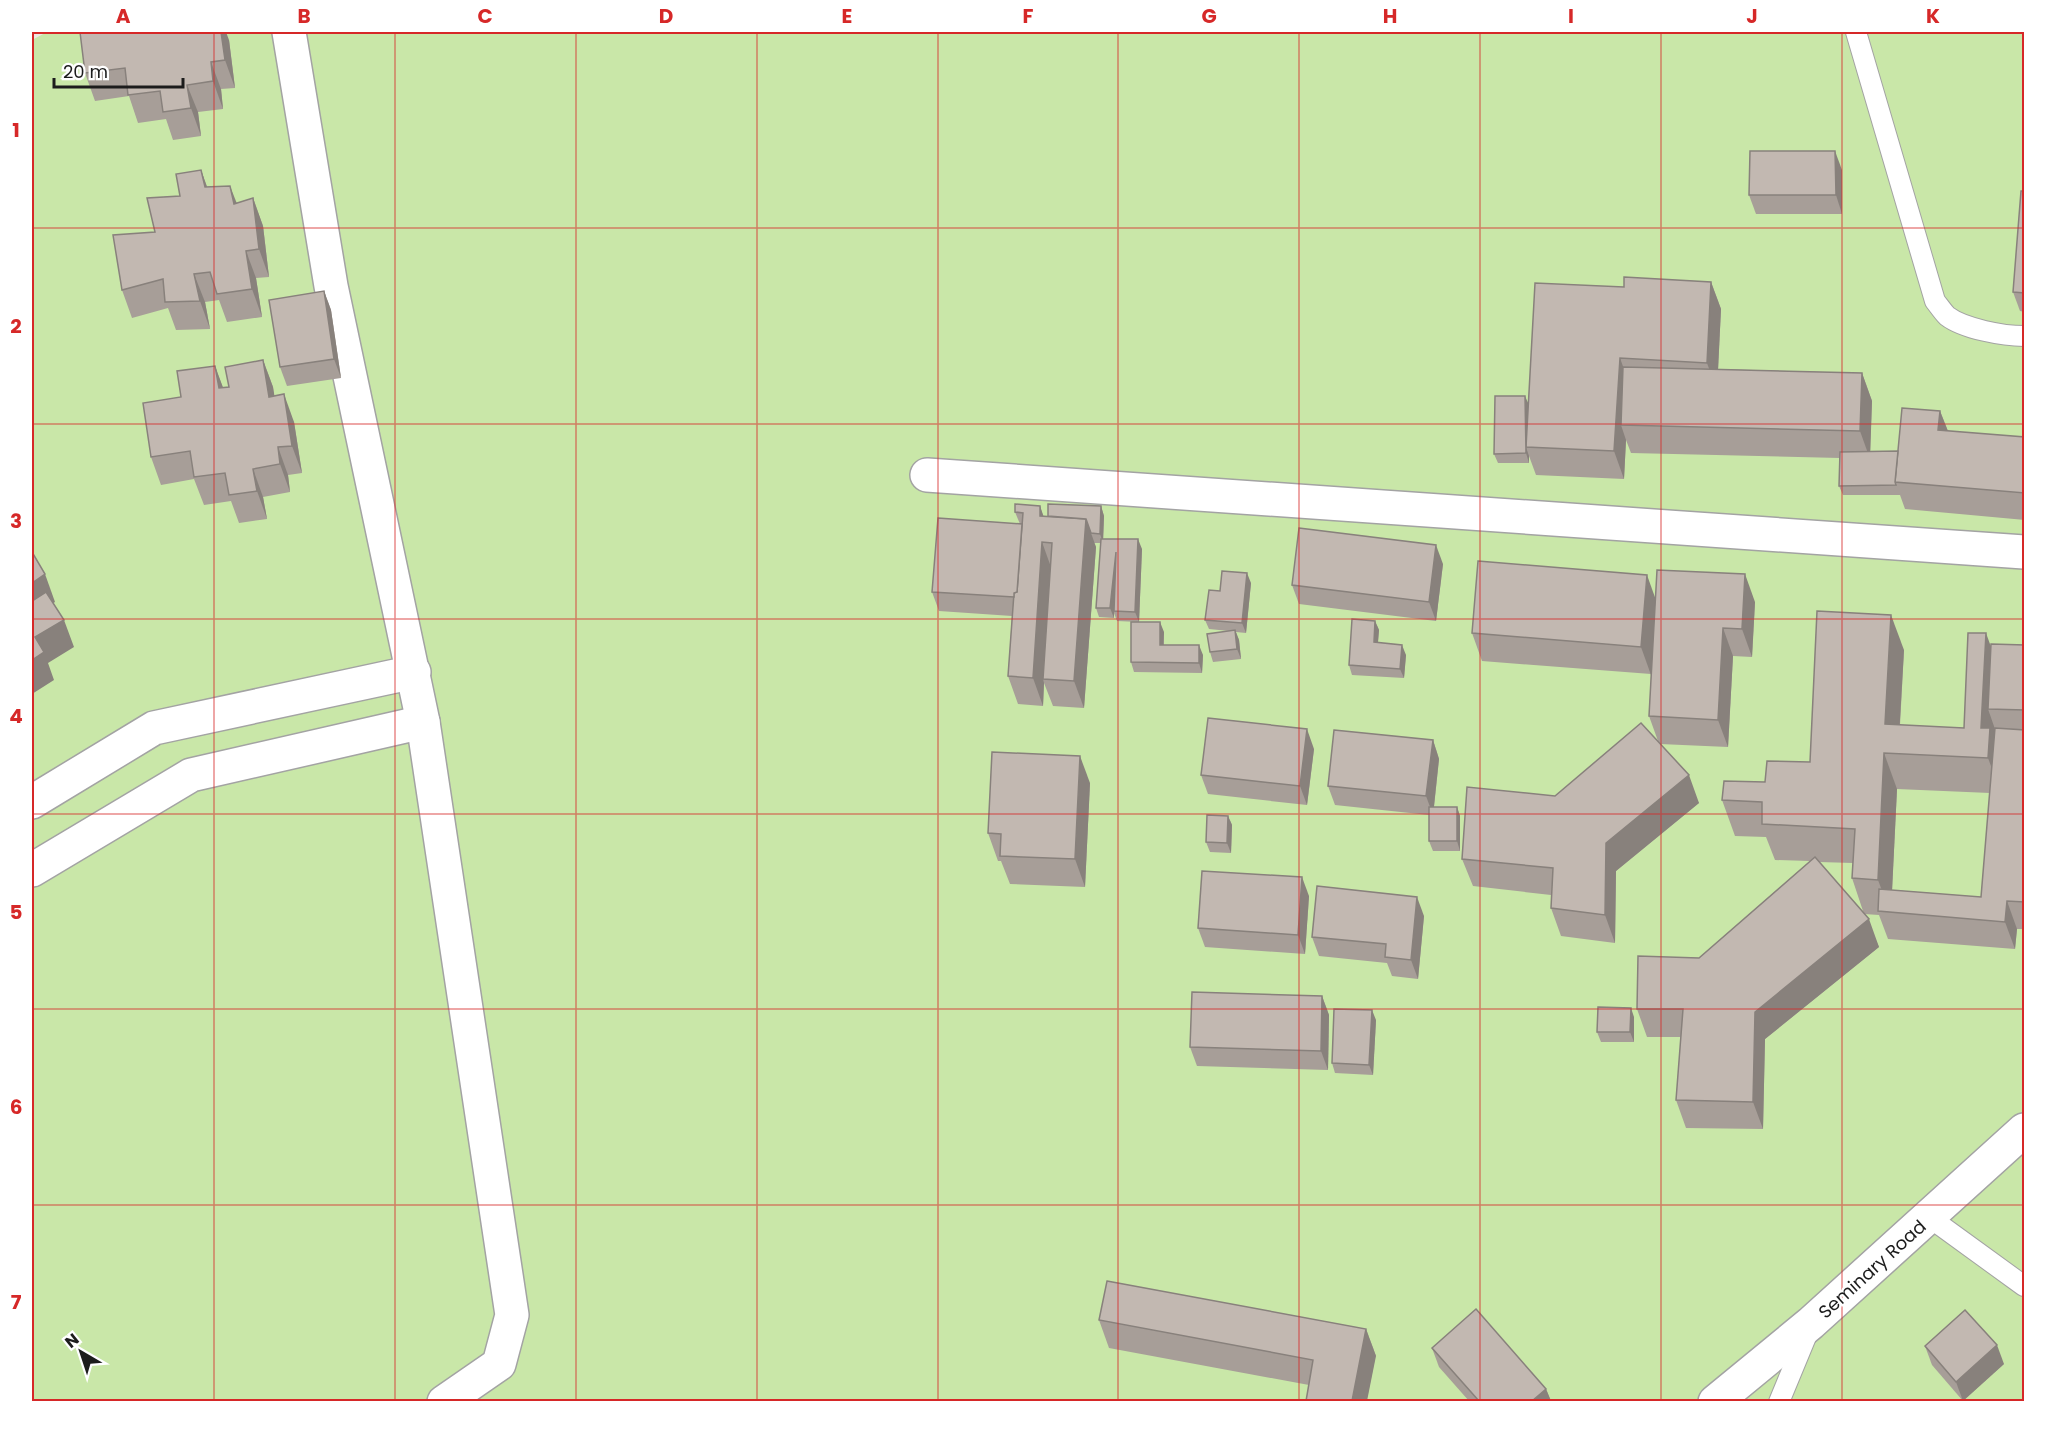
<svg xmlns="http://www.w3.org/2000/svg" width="2056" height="1433" font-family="Poppins,sans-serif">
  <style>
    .grass { fill: #c9e7a8 }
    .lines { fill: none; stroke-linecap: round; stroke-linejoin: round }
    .service-casing { stroke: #a3a3a3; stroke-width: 22 }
    .minor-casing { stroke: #a3a3a3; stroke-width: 36 }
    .service { stroke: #fff; stroke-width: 20 }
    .minor { stroke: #fff; stroke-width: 33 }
    .wall { fill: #a79e98; fill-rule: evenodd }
    .shaded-wall { fill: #88817c }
    .building { fill: #c2b8b1; stroke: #88817c; stroke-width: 1.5 }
    .grid { fill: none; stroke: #d62828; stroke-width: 1.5; stroke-opacity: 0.55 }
    .labels { text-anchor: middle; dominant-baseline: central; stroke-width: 4.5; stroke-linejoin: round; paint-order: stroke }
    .street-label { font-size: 18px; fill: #1c1c1c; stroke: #fff }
    .neatline { fill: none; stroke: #d62828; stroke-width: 2 }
    .grid-label { font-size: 20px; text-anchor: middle; font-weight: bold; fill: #d62828 }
  </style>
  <rect width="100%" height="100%" fill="#ede9e2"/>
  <!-- grass -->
  <polygon class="grass" points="47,32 2024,32 2024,1401 32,1401 32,40"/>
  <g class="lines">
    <defs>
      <g id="service">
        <path d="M1856,32L1935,301C1939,306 1943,312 1947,316C1964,329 2004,336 2024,336"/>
        <polyline points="1929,1217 2024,1286"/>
        <polyline points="1779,1402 1808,1332"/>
      </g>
      <g id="minor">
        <polyline points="289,32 331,286 423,722 512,1315 499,1364 444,1402"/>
        <polyline points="927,475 2024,552"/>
        <polyline points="32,802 154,728 414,672"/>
        <polyline points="32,870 191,775 423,722"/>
        <polyline points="1715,1402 1811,1323 2024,1130"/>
      </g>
    </defs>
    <!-- service casing -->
    <use href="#service" class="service-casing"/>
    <!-- minor casing -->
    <use href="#minor" class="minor-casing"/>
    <!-- service -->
    <use href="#service" class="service"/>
    <!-- minor -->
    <use href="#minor" class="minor"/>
  </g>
  <!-- wall -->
  <g class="wall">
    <polygon points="229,40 235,88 221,89 223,109 198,112 201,136 173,140 166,119 138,123 129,96 95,101 85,73"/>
    <polygon points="201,170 207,187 237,203 253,198 263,226 269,277 256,278 262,317 227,322 219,300 205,302 210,329 176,330 168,308 132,318 122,290 155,232 180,196"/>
    <polygon points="1842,170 1842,214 1756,214 1749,195"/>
    <polygon points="2025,191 2025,312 2020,311 2013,292"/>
    <polygon points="1711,282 1721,309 1718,369 1862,373 1872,401 1870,452 1898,451 1940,411 1948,431 2025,437 2025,520 1905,509 1900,495 1843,495 1839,486 1840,458 1631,453 1626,440 1624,479 1536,475 1529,456 1529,463 1498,463 1494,454 1528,404 1624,287"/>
    <polygon points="324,291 331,310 341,378 287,386 280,367"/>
    <polygon points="263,360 273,387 274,396 294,422 302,473 288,475 290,492 263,497 267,519 239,523 231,501 204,505 194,479 161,485 151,457 181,397 215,366 223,388 229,387"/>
    <polygon points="1040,506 1043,516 1048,516 1101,506 1104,516 1103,539 1142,549 1139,622 1117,621 1114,613 1114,618 1099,617 1096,608 1101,543 1094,543 1096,547 1084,708 1053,706 1044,683 1043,706 1018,704 1008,676 1012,616 939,611 932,592 1020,524 1015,512"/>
    <polygon points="1443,564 1436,621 1299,604 1292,585"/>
    <polygon points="1251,583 1246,633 1236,632 1239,640 1241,659 1213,662 1210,652 1229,631 1209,629 1205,620 1220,591"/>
    <polygon points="1655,598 1755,602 1752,657 1733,656 1728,747 1660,744 1699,803 1616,871 1615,943 1561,936 1551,908 1551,895 1473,886 1462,859 1555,796 1658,741 1649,716 1651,674 1482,661 1472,633"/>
    <polygon points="1375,621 1379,630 1378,643 1406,655 1404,678 1352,675 1349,665"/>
    <polygon points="1164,632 1164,645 1203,655 1202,673 1134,672 1131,662"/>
    <path d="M1991,645H2025V929H2017L2015,949L1888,939L1879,915L1864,914L1879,947L1765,1039L1763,1129L1686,1128L1676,1100L1681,1037H1647L1637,1009L1699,958L1810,861L1775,860L1766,837L1735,836L1722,800L1810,762L1904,650L1900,725L1964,728ZM1897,789L1990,793L1981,897L1892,890ZM1819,862L1853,863L1852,878L1864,914Z"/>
    <polygon points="1433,740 1439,759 1434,807 1457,807 1460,816 1460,851 1433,851 1429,841 1429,815 1335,805 1328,786"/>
    <polygon points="1314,749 1307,805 1208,794 1201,775"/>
    <polygon points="1090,783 1085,887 1010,884 1001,861 998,861 988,833"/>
    <polygon points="1228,816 1232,825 1231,853 1210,852 1206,842"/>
    <polygon points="1309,896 1305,954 1205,947 1198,928"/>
    <polygon points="1424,916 1418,979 1392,976 1387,963 1319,956 1312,937"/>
    <polygon points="1322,996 1329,1015 1328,1070 1197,1066 1190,1047"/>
    <polygon points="1634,1017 1634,1042 1601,1042 1597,1032"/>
    <polygon points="1376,1020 1373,1075 1335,1073 1332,1063"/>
    <polygon points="1099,1320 1366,1329 1376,1356 1309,1385 1109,1348"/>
    <polygon points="1925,1346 2004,1364 1963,1401 1932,1365"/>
    <polygon points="1432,1348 1546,1389 1551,1401 1469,1401 1439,1367"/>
  </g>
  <!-- shaded-wall -->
  <g class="shaded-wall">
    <polygon points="221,32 226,32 229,40 235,88 225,60"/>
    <polygon points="211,62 221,89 223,109 213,81"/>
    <polygon points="187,85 198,112 201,136 191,108"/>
    <polygon points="1835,151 1842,170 1842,214 1836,195"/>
    <polygon points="201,170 211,198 205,187"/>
    <polygon points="230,186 241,214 234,204"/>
    <polygon points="253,198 263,226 269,277 259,249"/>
    <polygon points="246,251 256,278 262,317 252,289"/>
    <polygon points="194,274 205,302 210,329 200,301"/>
    <polygon points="1711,282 1721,309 1717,391 1707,363"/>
    <polygon points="324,291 331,310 341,378 334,359"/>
    <polygon points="1620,358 1630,386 1621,425 1626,440 1624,479 1614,451"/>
    <polygon points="263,360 273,387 279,424 269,397"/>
    <polygon points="215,366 225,393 219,388"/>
    <polygon points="1862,373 1872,401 1870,459 1860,431"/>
    <polygon points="284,394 294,422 302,473 292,446"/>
    <polygon points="1525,396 1529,405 1526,447 1529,456 1529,463 1526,453"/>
    <polygon points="1940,411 1951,439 1938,430"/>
    <polygon points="278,447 288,475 290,492 280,464"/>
    <polygon points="253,469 263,497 267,519 257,491"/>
    <polygon points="1040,506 1049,532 1050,543 1040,516"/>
    <polygon points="1101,506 1104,516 1103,543 1100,534"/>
    <polygon points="1086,519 1096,547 1084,708 1074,681"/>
    <polygon points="1138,539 1142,549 1139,622 1135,612"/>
    <polygon points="1042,542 1052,570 1043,679 1044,683 1043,706 1033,678"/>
    <polygon points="1436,545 1443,564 1436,621 1429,602"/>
    <polygon points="1116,552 1114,611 1114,618 1110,608"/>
    <polygon points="1247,573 1251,583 1246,633 1242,623"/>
    <polygon points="45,574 55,602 33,616 32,612 32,583"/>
    <polygon points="1745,574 1755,602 1752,657 1742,629"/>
    <polygon points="1647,575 1657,603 1651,675 1641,647"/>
    <polygon points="1891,615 1904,650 1898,754 1885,724"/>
    <polygon points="64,620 74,647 48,663 54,680 32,694 32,660 35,637"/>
    <polygon points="1375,621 1379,630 1377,652 1374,642"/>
    <polygon points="1160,622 1164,632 1163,654 1160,645"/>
    <polygon points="1723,628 1733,656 1728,747 1718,720"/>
    <polygon points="1235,630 1239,640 1241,659 1237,649"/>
    <polygon points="1986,633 1999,669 1988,709 1996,732 2001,793 1988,758 1981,728"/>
    <polygon points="1199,645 1203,655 1202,673 1199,663"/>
    <polygon points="1402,645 1406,655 1404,678 1400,669"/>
    <polygon points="1307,729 1314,749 1307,805 1300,786"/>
    <polygon points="1433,740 1439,759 1433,815 1426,796"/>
    <polygon points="1884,753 1897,789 1891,912 1890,912 1878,880"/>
    <polygon points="1080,756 1090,783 1085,887 1075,859"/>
    <polygon points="1689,775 1699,803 1616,871 1615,943 1605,915 1606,843"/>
    <polygon points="1457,807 1460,816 1460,851 1457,841"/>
    <polygon points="1228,816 1232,825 1231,853 1227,843"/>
    <polygon points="1302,877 1309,896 1305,954 1298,935"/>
    <polygon points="1417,897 1424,916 1418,979 1411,960"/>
    <polygon points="2007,901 2017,929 2015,949 2005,922"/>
    <polygon points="1869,919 1879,947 1765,1039 1763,1129 1753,1102 1755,1012"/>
    <polygon points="1322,996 1329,1015 1328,1070 1321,1051"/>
    <polygon points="1631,1008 1634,1017 1634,1042 1630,1032"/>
    <polygon points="1372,1010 1376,1020 1373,1075 1369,1065"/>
    <polygon points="1366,1329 1376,1356 1367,1401 1352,1401"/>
    <polygon points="1997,1345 2004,1364 1963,1401 1956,1382"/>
    <polygon points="1546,1389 1551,1401 1532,1401"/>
  </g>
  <!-- building -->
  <g class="building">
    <polygon points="80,32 221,32 225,60 211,62 213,81 187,85 191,108 163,112 160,91 128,95 125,68 85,73"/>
    <polygon points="1750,151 1835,151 1836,195 1749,195"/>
    <polygon points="201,170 205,187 230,186 234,204 253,198 259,249 246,251 252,289 217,294 210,272 194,274 200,301 165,302 163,279 122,290 113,235 155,232 147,198 180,196 176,174"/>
    <polygon points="2021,191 2025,191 2025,293 2013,292"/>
    <polygon points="1624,277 1711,282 1707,363 1620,358 1614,451 1526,447 1535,283 1624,287"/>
    <polygon points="324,291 334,359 280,367 269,300"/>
    <polygon points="263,360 269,397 284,394 292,446 278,447 280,464 253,469 257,491 229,495 225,473 194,477 190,451 151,457 143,403 181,397 177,371 215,366 219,388 229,387 225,367"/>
    <polygon points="1623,367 1862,373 1860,431 1621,425"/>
    <polygon points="1495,396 1525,396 1526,453 1494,454"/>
    <polygon points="1902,408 1940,411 1938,430 2025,437 2025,493 1895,482"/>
    <polygon points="1898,451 1895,482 1896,485 1839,486 1840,452"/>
    <polygon points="1015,504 1040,506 1040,516 1086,519 1074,681 1043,679 1052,543 1042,542 1033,678 1008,676 1014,593 1017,592 1023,513 1015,512"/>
    <polygon points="1048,504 1101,506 1100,534 1091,533 1086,519 1048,516"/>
    <polygon points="938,518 1022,524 1017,592 1014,593 1014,597 932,592"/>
    <polygon points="1299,528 1436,545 1429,602 1292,585"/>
    <polygon points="1101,539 1138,539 1135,612 1114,611 1116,552 1110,608 1096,608"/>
    <polygon points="32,552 45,574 32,583"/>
    <polygon points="1478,561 1647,575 1641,647 1472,633"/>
    <polygon points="1657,570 1745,574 1742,629 1723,628 1718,720 1649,716"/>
    <polygon points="1222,571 1247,573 1242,623 1205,620 1209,590 1220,591"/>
    <polygon points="46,592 64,620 35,637 44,652 32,660 32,601"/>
    <polygon points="1817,611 1891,615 1885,724 1964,728 1968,633 1986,633 1981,728 1990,728 1988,758 1884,753 1878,880 1852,878 1855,829 1762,824 1762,802 1722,800 1724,781 1765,782 1767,761 1810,762"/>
    <polygon points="1352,619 1375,621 1374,642 1402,645 1400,669 1349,665"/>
    <polygon points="1131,622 1160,622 1160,645 1199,645 1199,663 1131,662"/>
    <polygon points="1235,630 1237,649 1210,652 1207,634"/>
    <polygon points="1991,644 2025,645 2025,710 1988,709"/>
    <polygon points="1208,718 1307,729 1300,786 1201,775"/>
    <polygon points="1641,723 1689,775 1606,843 1605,915 1551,908 1553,868 1462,859 1467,787 1555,796"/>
    <polygon points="1995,728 2025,730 2025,902 2007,901 2005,922 1878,911 1879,889 1981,897"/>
    <polygon points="1334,730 1433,740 1426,796 1328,786"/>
    <polygon points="992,752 1080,756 1075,859 1000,856 1001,834 988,833"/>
    <rect x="1429" y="807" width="28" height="34"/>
    <polygon points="1207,815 1228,816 1227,843 1206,842"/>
    <polygon points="1815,857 1869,919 1755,1012 1753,1102 1676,1100 1683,1009 1637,1009 1638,956 1699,958"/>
    <polygon points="1202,871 1302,877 1298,935 1198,928"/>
    <polygon points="1317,886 1417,897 1411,960 1385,957 1386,944 1312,937"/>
    <polygon points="1192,992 1322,996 1321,1051 1190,1047"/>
    <polygon points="1598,1007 1631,1008 1630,1032 1597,1032"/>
    <polygon points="1334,1009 1372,1010 1369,1065 1332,1063"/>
    <polygon points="1107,1281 1366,1329 1352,1401 1306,1401 1313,1360 1099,1320"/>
    <polygon points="1476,1309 1546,1389 1532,1401 1479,1401 1432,1348"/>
    <polygon points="1965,1310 1997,1345 1956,1382 1925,1346"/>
  </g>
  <!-- grid -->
  <path class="grid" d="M214,32V1402M395,32V1402M576,32V1402M757,32V1402M938,32V1402M1118,32V1402M1299,32V1402M1480,32V1402M1661,32V1402M1842,32V1402M32,228H2024M32,424H2024M32,619H2024M32,814H2024M32,1009H2024M32,1205H2024"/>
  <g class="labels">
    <!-- street labels -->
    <g class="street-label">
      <text transform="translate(1872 1269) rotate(-42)">Seminary Road</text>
    </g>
  </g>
  <!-- border -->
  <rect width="2056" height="1433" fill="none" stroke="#ffffff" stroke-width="66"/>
  <!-- north arrow -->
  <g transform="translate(81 1352) rotate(321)" stroke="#ffffff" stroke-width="4.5" paint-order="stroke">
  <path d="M0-4.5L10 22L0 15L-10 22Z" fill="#1c1c1c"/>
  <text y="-9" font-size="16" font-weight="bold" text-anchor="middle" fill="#1c1c1c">N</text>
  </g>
  <!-- scale -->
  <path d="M54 78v9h129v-9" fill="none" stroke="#1c1c1c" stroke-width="3"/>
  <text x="63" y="78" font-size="18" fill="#1c1c1c" stroke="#ffffff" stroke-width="4.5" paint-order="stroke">20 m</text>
  <rect x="33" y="33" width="1990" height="1367" class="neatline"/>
  <g class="grid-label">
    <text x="123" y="23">A</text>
    <text x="304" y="23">B</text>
    <text x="485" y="23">C</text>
    <text x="666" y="23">D</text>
    <text x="847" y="23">E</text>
    <text x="1028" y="23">F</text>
    <text x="1209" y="23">G</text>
    <text x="1390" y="23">H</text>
    <text x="1571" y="23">I</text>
    <text x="1752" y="23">J</text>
    <text x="1933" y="23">K</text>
    <text x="16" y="137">1</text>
    <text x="16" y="333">2</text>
    <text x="16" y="528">3</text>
    <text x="16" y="723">4</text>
    <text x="16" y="919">5</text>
    <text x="16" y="1114">6</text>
    <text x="16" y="1309">7</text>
  </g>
</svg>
